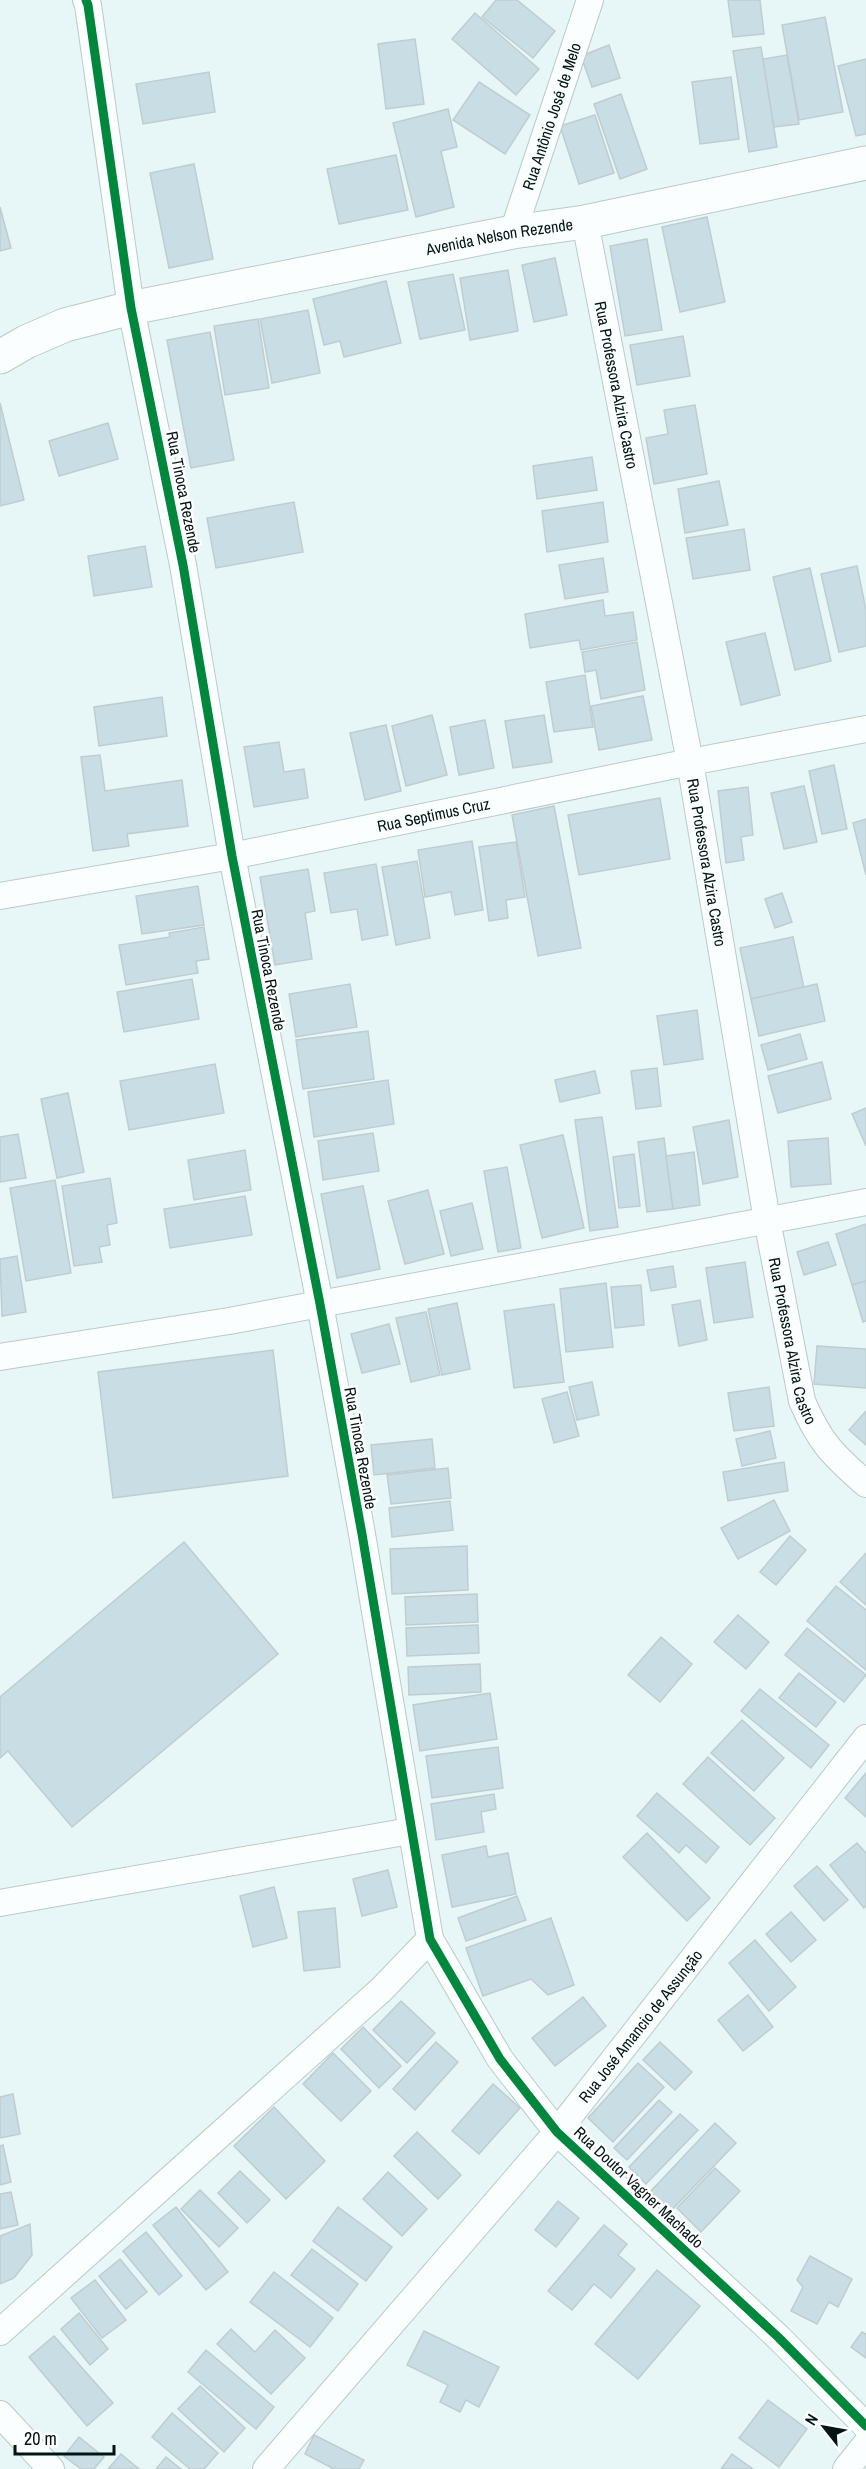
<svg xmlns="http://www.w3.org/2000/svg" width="866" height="2469" font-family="'Archivo Narrow',sans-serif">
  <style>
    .building { fill: #c9dde4; stroke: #bfcdd1; stroke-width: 1.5 }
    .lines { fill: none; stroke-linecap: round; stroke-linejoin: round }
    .minor-casing { stroke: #bacaca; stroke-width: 28 }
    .primary-casing { stroke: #bacaca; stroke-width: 35 }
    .minor { stroke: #fbfefe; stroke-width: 26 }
    .primary { stroke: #fbfefe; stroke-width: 33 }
    .cycleway-casing { stroke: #fff; stroke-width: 13 }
    .cycleway { stroke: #00873e; stroke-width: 9 }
    .labels { text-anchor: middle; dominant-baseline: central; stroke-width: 5; stroke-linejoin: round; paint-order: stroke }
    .street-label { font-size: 16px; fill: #031414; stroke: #fff }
  </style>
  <rect width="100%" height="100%" fill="#e7f7f7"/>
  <!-- building -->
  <g class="building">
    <polygon points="496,0 517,0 555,31 533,58 482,17"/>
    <polygon points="728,0 760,0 764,34 733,37"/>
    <polygon points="475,13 539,69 516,95 452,39"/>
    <polygon points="825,17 843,112 799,120 782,25"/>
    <polygon points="415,39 424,104 386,109 378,44"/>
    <polygon points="609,45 620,78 592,87 581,56"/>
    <polygon points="761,47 777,147 749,152 733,51"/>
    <polygon points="787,55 799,124 774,127 763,59"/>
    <polygon points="866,59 866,134 856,136 838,66"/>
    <polygon points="209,72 215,112 143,124 136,84"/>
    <polygon points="731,77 739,139 700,144 692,82"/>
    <polygon points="479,82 530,115 505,154 453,120"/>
    <polygon points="621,94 647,169 620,179 594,104"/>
    <polygon points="448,109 457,147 441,151 454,207 416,217 393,123"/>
    <polygon points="595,115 614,173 579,184 560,126"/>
    <polygon points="396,155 408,210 339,224 327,169"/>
    <polygon points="194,164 213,259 169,268 150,173"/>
    <polygon points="0,207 11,248 0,251"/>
    <polygon points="707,217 725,302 680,312 662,227"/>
    <polygon points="647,239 662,330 625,336 610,246"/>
    <polygon points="555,258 567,315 534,322 522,265"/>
    <polygon points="508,270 518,331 470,340 460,278"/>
    <polygon points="453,274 465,330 420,339 408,282"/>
    <polygon points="386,281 401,343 344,357 340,341 324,345 313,299"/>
    <polygon points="308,310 320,373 272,383 260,319"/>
    <polygon points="258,319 269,388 225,395 214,326"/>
    <polygon points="210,332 234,460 191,468 167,340"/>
    <polygon points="683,336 690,376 637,385 630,345"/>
    <polygon points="0,403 24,500 0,506"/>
    <polygon points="695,405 707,474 654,484 646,438 668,434 664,410"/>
    <polygon points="108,423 118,459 59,476 49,441"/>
    <polygon points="592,457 597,490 537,499 533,466"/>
    <polygon points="719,481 728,525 685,533 678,489"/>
    <polygon points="294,502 303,552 216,568 207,518"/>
    <polygon points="603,502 608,542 547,552 542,511"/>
    <polygon points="744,529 750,570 693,579 686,538"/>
    <polygon points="145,546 152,587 94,596 88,556"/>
    <polygon points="603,558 608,592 565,599 559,565"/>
    <polygon points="857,566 866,610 866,646 839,652 821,574"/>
    <polygon points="810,568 831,661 795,670 773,577"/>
    <polygon points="603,600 605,616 633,612 637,640 581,650 579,640 530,648 525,614"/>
    <polygon points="765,633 780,695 741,705 726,642"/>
    <polygon points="637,642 645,690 601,699 596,670 585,672 582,652"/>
    <polygon points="585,675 593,727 554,732 546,682"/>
    <polygon points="643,696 652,740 599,750 591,706"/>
    <polygon points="162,697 167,736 99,746 94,707"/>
    <polygon points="432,715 447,775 406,786 392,726"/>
    <polygon points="544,715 552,762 513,768 505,721"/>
    <polygon points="485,720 494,768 459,775 450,727"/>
    <polygon points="386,725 401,791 365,800 350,733"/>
    <polygon points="279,742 284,772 304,769 308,798 254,807 244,747"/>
    <polygon points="100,755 105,791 182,780 188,826 127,834 129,846 93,851 81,757"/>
    <polygon points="834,765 847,829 822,834 809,771"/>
    <polygon points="804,786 817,842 784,849 771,793"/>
    <polygon points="748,787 753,835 741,837 744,860 726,863 718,791"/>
    <polygon points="660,798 670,859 579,875 568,815"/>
    <polygon points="554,806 581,948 538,956 512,815"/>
    <polygon points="866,819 866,875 853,823"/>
    <polygon points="472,841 483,910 455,915 451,892 425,897 418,850"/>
    <polygon points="516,842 525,897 506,900 508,918 489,921 479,847"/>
    <polygon points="417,861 430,938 396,945 382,867"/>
    <polygon points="376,864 388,935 362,940 357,909 331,913 324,873"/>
    <polygon points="308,869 315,911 305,913 312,959 275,965 260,877"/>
    <polygon points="198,886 204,925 142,934 136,896"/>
    <polygon points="782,893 792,922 775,928 765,899"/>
    <polygon points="204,927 209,959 196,961 198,973 126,985 119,945 170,937 169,933"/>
    <polygon points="793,937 804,988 751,999 740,948"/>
    <polygon points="192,979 199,1019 124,1032 117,992"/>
    <polygon points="350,984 357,1027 296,1037 289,994"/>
    <polygon points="817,984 825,1021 759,1036 751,999"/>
    <polygon points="697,1010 703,1059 664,1065 657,1016"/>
    <polygon points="368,1031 374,1079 303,1089 296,1040"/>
    <polygon points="800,1034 807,1059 768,1070 761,1045"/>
    <polygon points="822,1062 831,1099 778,1113 768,1076"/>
    <polygon points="215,1064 224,1113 129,1130 120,1081"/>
    <polygon points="657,1068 661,1106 636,1109 631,1071"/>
    <polygon points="595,1071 600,1093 560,1102 555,1080"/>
    <polygon points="388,1080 394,1124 314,1137 308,1092"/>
    <polygon points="68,1093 84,1172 57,1178 41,1099"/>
    <polygon points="866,1108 866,1146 852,1114"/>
    <polygon points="602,1117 618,1227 590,1231 575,1120"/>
    <polygon points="729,1120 738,1177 703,1184 693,1127"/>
    <polygon points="373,1133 379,1171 323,1180 318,1141"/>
    <polygon points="18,1134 26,1178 0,1182 0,1137"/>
    <polygon points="563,1135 584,1228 542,1238 520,1145"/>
    <polygon points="664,1138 673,1209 647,1212 638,1142"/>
    <polygon points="828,1138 831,1184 791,1187 788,1141"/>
    <polygon points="245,1150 251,1190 194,1200 188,1160"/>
    <polygon points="694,1152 700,1205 673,1209 666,1156"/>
    <polygon points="634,1154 640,1206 619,1208 613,1157"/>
    <polygon points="507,1167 521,1248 498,1252 484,1171"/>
    <polygon points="110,1178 117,1223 107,1225 110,1245 99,1247 102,1262 74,1266 62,1186"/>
    <polygon points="55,1180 71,1273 26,1281 10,1188"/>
    <polygon points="363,1186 380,1269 337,1278 321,1194"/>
    <polygon points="428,1190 444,1254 405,1264 388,1201"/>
    <polygon points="245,1196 252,1235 170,1248 164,1209"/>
    <polygon points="472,1203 483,1249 451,1256 440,1211"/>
    <polygon points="866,1224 866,1281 852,1285 836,1234"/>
    <polygon points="828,1242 836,1265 804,1275 797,1252"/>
    <polygon points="17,1256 26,1312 2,1316 0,1259"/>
    <polygon points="745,1262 753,1317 714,1323 706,1268"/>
    <polygon points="673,1266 676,1287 651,1291 647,1270"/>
    <polygon points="866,1281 866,1321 863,1322 852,1285"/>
    <polygon points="606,1283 613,1347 566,1352 560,1289"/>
    <polygon points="641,1285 644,1325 615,1328 611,1287"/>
    <polygon points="700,1300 707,1340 679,1346 672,1305"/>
    <polygon points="457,1303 470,1369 442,1375 428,1309"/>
    <polygon points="554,1304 564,1382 514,1388 504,1311"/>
    <polygon points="426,1312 440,1375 411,1382 396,1318"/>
    <polygon points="389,1324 400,1364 362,1373 351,1334"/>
    <polygon points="817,1346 866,1349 866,1388 814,1384"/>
    <polygon points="273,1350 288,1476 113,1498 98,1372"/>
    <polygon points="592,1382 599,1415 577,1420 569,1387"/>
    <polygon points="769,1387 774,1426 734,1431 728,1393"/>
    <polygon points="567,1392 579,1436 554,1443 542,1399"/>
    <polygon points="866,1411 866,1445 849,1430"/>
    <polygon points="770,1431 776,1458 742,1466 736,1439"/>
    <polygon points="432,1439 435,1468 374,1475 371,1445"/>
    <polygon points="784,1462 788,1491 728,1501 723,1472"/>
    <polygon points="448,1468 451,1498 391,1504 387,1475"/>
    <polygon points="774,1500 790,1531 738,1559 721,1528"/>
    <polygon points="450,1501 453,1530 392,1537 389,1508"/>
    <polygon points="790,1536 806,1550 776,1585 760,1572"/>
    <polygon points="184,1542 278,1654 72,1827 8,1751 0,1758 0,1697"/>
    <polygon points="467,1546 468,1590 392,1594 390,1549"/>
    <polygon points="866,1553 866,1605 840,1582"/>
    <polygon points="836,1586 866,1610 866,1670 807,1621"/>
    <polygon points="477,1594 478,1622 406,1625 405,1597"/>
    <polygon points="738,1615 769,1642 746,1669 714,1642"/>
    <polygon points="478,1625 479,1653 407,1656 406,1628"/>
    <polygon points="807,1628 866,1675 844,1702 785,1655"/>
    <polygon points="661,1637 692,1664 660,1702 628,1675"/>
    <polygon points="480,1664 481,1692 409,1695 408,1667"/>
    <polygon points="799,1673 836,1702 816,1727 779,1698"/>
    <polygon points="760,1689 829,1745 811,1768 741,1711"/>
    <polygon points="490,1693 497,1739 420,1751 413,1705"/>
    <polygon points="742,1720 784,1758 754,1791 711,1753"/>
    <polygon points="498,1747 503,1788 432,1798 426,1756"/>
    <polygon points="708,1757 775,1818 750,1845 683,1784"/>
    <polygon points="866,1773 866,1817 845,1798"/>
    <polygon points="657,1793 719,1847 706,1863 686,1845 679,1853 637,1816"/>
    <polygon points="494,1794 496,1809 481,1812 484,1832 436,1840 431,1804"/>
    <polygon points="647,1833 710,1898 687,1921 623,1857"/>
    <polygon points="857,1843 866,1853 866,1906 864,1908 830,1865"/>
    <polygon points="486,1846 488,1857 508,1853 516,1894 452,1907 442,1855"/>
    <polygon points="817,1866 848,1900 824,1921 794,1886"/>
    <polygon points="388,1870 397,1907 362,1916 353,1879"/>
    <polygon points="274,1887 287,1938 253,1947 240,1896"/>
    <polygon points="517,1896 526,1920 466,1941 458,1918"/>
    <polygon points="335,1908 340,1967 304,1971 298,1912"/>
    <polygon points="791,1912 816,1940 791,1962 766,1934"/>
    <polygon points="551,1918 574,1985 548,1995 531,1979 483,1996 466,1948"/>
    <polygon points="755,1940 796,1987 769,2011 729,1963"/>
    <polygon points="748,1995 773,2027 743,2051 718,2020"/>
    <polygon points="583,1997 606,2026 555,2066 532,2038"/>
    <polygon points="401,2001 435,2033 407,2063 373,2030"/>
    <polygon points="363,2027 401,2066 379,2088 341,2049"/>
    <polygon points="436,2042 458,2062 415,2110 393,2089"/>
    <polygon points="660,2042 692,2072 675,2090 643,2060"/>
    <polygon points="333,2053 371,2091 341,2121 303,2084"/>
    <polygon points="638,2063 664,2087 613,2142 588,2118"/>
    <polygon points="493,2084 520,2108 479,2154 452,2131"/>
    <polygon points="13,2094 20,2134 0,2138 0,2097"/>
    <polygon points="659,2100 672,2112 627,2160 614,2148"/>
    <polygon points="274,2107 325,2161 286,2199 234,2146"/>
    <polygon points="680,2114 698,2130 646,2184 629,2167"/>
    <polygon points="715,2123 736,2143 670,2212 650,2192"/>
    <polygon points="417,2132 461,2175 438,2199 394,2156"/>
    <polygon points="3,2145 11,2182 0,2185 0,2146"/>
    <polygon points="715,2168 740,2191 701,2232 677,2208"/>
    <polygon points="240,2171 270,2200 247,2223 218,2193"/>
    <polygon points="388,2172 427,2209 402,2236 363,2199"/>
    <polygon points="200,2190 238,2228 219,2247 181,2209"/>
    <polygon points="11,2192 18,2225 0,2229 0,2194"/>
    <polygon points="558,2201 579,2218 556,2247 535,2230"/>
    <polygon points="176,2207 228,2272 206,2290 153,2225"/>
    <polygon points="338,2207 392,2247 366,2281 313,2241"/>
    <polygon points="30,2224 32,2255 14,2278 0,2284 0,2236"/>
    <polygon points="604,2225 627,2244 618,2255 635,2269 611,2298 594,2284 572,2310 548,2291"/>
    <polygon points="146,2232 182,2276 159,2295 123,2251"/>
    <polygon points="312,2249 358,2284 338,2311 291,2275"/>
    <polygon points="810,2256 852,2279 838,2307 829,2302 817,2324 791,2311 803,2287 797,2280"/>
    <polygon points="120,2259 147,2292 126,2309 99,2276"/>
    <polygon points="657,2270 700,2306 638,2379 595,2344"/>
    <polygon points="274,2272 333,2318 310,2347 250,2302"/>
    <polygon points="95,2280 126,2320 102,2338 71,2298"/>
    <polygon points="79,2313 108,2349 90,2365 61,2329"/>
    <polygon points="231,2329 255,2352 275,2330 305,2358 271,2394 217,2344"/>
    <polygon points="424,2331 499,2367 479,2407 466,2400 460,2412 440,2402 448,2385 407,2365"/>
    <polygon points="862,2332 866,2334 866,2358 851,2347"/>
    <polygon points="54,2336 113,2403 87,2426 29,2357"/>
    <polygon points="206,2350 274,2407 256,2429 188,2372"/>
    <polygon points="200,2386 245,2428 224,2452 178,2409"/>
    <polygon points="768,2400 807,2429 779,2467 739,2438"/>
    <polygon points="172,2413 218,2453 204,2469 190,2469 152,2437"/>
    <polygon points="314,2435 364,2460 359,2469 334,2469 305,2454"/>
    <polygon points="79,2437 104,2457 94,2469 81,2469 64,2456"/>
    <polygon points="121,2454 139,2469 108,2469"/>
    <polygon points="732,2454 753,2469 721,2469"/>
    <polygon points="166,2457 181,2469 156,2469"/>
  </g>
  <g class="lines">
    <defs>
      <g id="minor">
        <polyline points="86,0 88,5 131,308 183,565 232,856 320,1304 362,1534 430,1939 500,2059 557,2132 778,2337 866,2426"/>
        <path id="s1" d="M585,222L690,762L767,1220L802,1401C820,1443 833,1455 866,1484"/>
        <path id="s2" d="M513,232L590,0"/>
        <path id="s3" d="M0,896L232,856L690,762L866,729"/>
        <polyline points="0,1357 229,1321 866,1202"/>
        <polyline points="0,1903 410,1831"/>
        <polyline points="0,2332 382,1989 430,1939"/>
        <polyline points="0,2414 51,2469"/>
        <path id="s4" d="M266,2469L557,2132L866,1738"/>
        <polyline points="846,2469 866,2444"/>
      </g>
      <g id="primary">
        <path id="s5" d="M0,357L26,342L65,325L131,308L513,232L585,222L866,163"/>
      </g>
    </defs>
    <!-- minor casing -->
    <use href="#minor" class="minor-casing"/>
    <!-- primary casing -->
    <use href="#primary" class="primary-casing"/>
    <!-- minor -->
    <use href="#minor" class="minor"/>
    <!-- primary -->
    <use href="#primary" class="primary"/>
    <defs>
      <polyline id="cycleway" points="86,0 88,5 131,308 183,565 232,856 320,1304 362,1534 430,1939 500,2059 557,2132 778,2337 866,2426"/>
    </defs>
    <!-- cycleway casing -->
    <use href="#cycleway" class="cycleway-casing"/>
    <!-- cycleway -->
    <use href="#cycleway" class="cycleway"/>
  </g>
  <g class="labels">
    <!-- street labels -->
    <g class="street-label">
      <text stroke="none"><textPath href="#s2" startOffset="122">Rua Antônio José de Melo</textPath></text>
      <text stroke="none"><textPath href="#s5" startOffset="516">Avenida Nelson Rezende</textPath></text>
      <text stroke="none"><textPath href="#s1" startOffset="166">Rua Professora Alzira Castro</textPath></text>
      <text transform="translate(184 492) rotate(79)">Rua Tinoca Rezende</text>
      <text stroke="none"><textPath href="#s3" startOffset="441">Rua Septimus Cruz</textPath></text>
      <text stroke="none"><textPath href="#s1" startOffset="652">Rua Professora Alzira Castro</textPath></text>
      <text transform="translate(269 970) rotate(79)">Rua Tinoca Rezende</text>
      <text stroke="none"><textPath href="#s1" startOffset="1138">Rua Professora Alzira Castro</textPath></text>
      <text transform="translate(361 1448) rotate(80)">Rua Tinoca Rezende</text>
      <text stroke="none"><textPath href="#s4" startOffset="580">Rua José Amancio de Assunção</textPath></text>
      <text transform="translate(639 2187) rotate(43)">Rua Doutor Vagner Machado</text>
    </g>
  </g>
  <!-- north arrow -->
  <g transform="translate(824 2427) rotate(301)" stroke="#ffffff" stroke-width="4.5" paint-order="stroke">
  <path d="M0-4.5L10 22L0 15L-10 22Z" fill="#031414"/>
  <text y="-9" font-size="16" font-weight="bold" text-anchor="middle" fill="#031414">N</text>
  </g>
  <!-- scale -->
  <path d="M15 2445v9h99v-9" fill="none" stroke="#031414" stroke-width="3"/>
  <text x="24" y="2445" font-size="18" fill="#031414" stroke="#ffffff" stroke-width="4.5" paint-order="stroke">20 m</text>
</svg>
